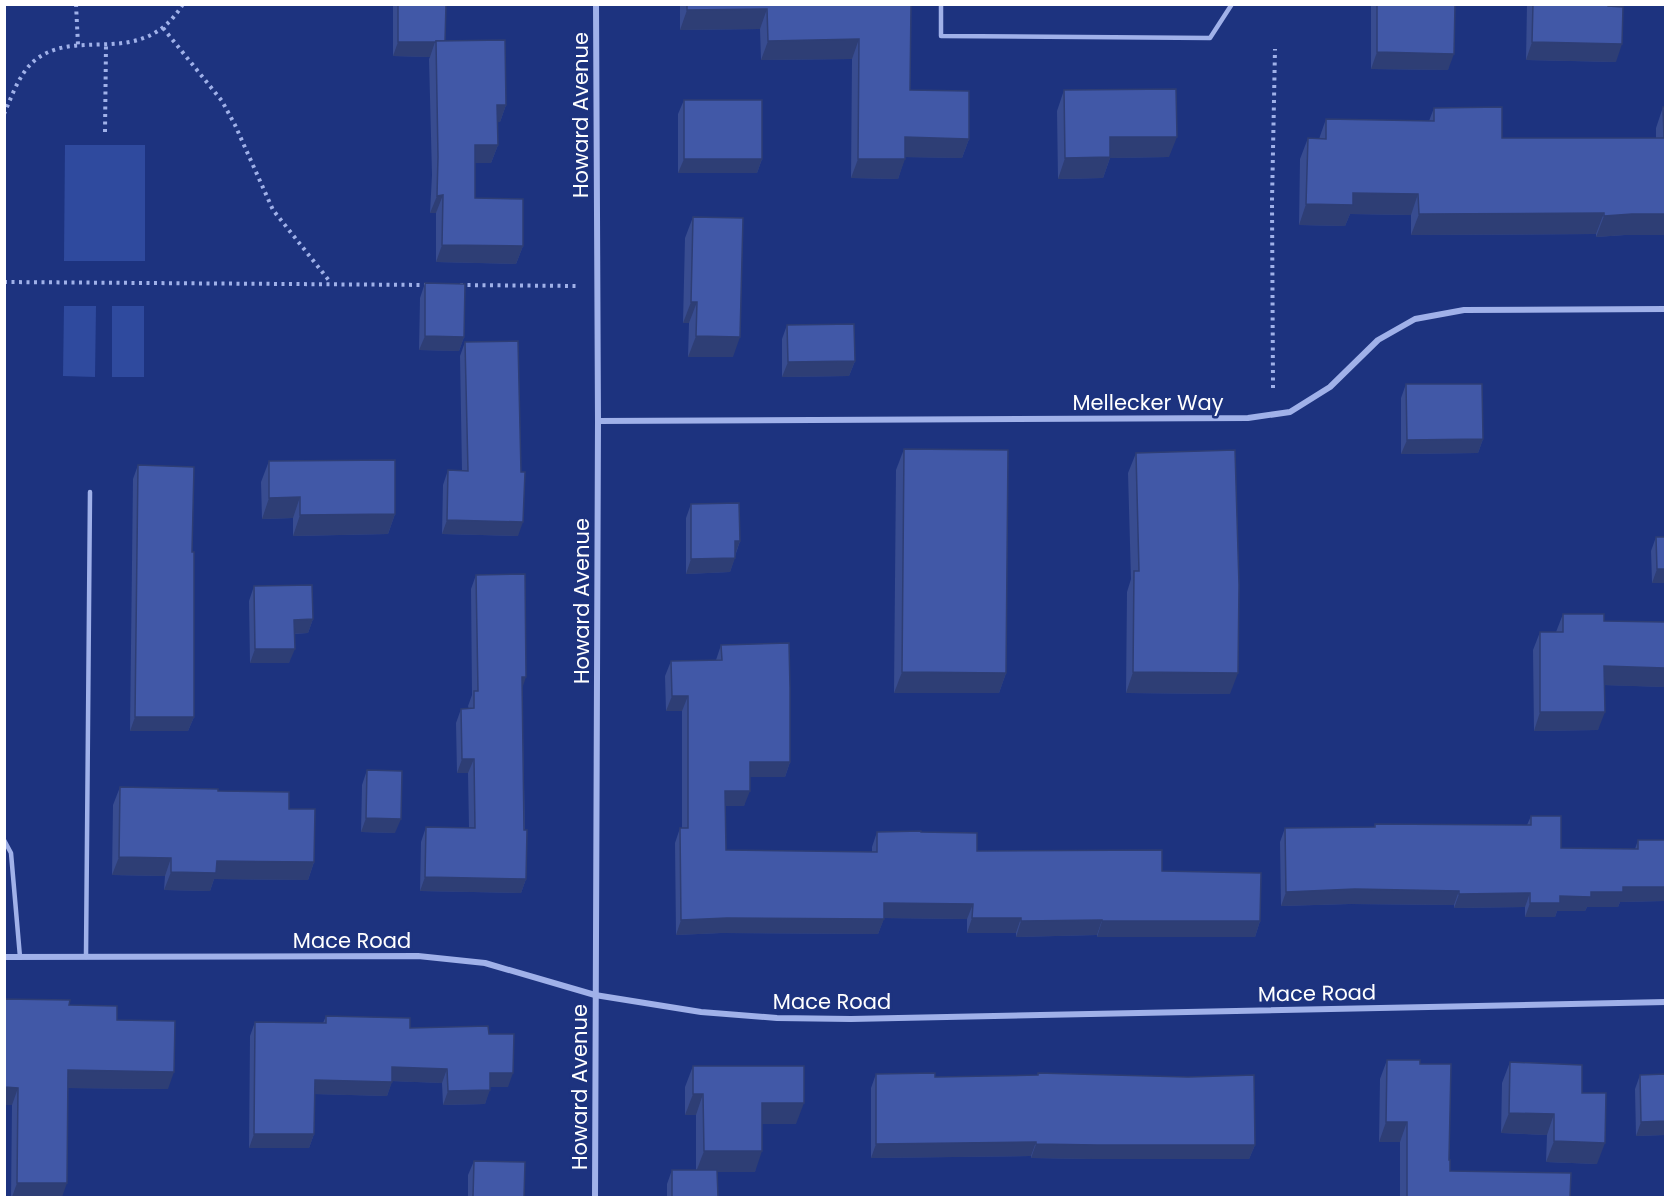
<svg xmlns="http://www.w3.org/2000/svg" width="1670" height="1202" font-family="Poppins,sans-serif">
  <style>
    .green { fill: #2f4a9e }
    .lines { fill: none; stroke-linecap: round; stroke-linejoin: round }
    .path { stroke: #a0b1e9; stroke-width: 4; stroke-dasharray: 3 4.5; stroke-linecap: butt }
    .service { stroke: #a0b1e9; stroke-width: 4.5 }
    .minor { stroke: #a0b1e9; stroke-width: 6 }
    .wall { fill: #384c90 }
    .shaded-wall { fill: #2e3e75 }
    .building { fill: #4158a7; stroke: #2e3e75; stroke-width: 1.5 }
    .labels { text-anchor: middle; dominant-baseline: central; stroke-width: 5; stroke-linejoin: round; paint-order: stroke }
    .street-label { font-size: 21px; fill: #fff; stroke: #1d337f }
  </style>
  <rect width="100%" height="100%" fill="#1d337f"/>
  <!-- green -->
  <g class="green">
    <polygon points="65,145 145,145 145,261 64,261"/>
    <polygon points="64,306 96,306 95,377 63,376"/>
    <rect x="112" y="306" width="32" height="71"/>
  </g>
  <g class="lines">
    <!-- path -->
    <g class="path">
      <polyline points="76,4 78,45"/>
      <polyline points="163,28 222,101 235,125 273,210 331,283"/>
      <path d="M4,114C12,96 19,74 34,61C77,25 142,71 183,4"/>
      <polyline points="105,132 106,45"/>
      <polyline points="4,282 429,285"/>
      <polyline points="460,285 576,286"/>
      <polyline points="1273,388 1272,201 1275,49"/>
    </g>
    <!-- service -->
    <g class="service">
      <polyline points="941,4 941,36 1210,38 1232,4"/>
      <polyline points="4,840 11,853 20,957"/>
      <polyline points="86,957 90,492"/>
    </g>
    <!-- minor -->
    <g class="minor">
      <polyline points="598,421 1248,418 1290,412 1330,387 1378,340 1415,319 1464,310 1666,309"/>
      <polyline points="4,957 418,956 485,963 595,995 701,1012 777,1018 851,1019 1666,1002"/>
      <polyline points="595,1198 598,421 596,4"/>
    </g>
  </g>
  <!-- wall -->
  <g class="wall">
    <polygon points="393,4 446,4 445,41 506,105 500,122 497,122 498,145 491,163 475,163 475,198 523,246 516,264 436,262 436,213 430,213 432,175 429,59 430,57 393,56"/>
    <polygon points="680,4 911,4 910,90 969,139 962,158 905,157 898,179 851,178 852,59 761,60 760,29 680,30"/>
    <polygon points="1371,4 1455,4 1448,70 1371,69"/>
    <polygon points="1527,4 1608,4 1616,62 1526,60"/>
    <polygon points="1064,90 1169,157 1110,158 1103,178 1058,179 1057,111"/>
    <polygon points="684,100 762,159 757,173 678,173 678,114"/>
    <polygon points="1663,107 1665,107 1665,235 1625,235 1596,237 1596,234 1411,235 1411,215 1350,214 1345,226 1299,225 1300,159 1308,138 1319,139 1326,119 1429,121 1434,108 1502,138 1656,138 1656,128"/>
    <polygon points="693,217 733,357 688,357 689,323 683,323 685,238"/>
    <polygon points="425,283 464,337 459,351 419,350 420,298"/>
    <polygon points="787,325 855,361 849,376 782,377 782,339"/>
    <polygon points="465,342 521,472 518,536 442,534 443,485 448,470 462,471 460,356"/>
    <polygon points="1406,384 1483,439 1478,453 1401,454 1401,398"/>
    <polygon points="904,449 1006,673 999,693 894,693 896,470"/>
    <polygon points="1136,453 1230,694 1126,693 1127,592 1131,579 1128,473"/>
    <polygon points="269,461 395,514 388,534 293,536 293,518 262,519 261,482"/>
    <polygon points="138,465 192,552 194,717 188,731 130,731 133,479"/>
    <polygon points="691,504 740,541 730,572 686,574 686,518"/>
    <polygon points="1656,537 1665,583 1652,583 1651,551"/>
    <polygon points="476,575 522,688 526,879 521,893 420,891 421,842 426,827 469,828 468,773 457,773 456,723 461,709 469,709 468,706 472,695 471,589"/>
    <polygon points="254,586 313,619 308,633 294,634 289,663 250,663 249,601"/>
    <polygon points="1563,614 1604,621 1665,622 1665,687 1605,685 1598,730 1534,731 1533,650 1540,632 1556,632"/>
    <polygon points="721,645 790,762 785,777 750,777 744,806 725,806 726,850 872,852 872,847 877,832 921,832 977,851 1162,871 1260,921 1255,937 1097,937 1097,935 1016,937 1016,933 967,933 967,919 884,918 878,934 721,933 676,935 675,843 680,828 682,828 682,711 666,711 665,676 671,661 716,660"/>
    <polygon points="367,770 395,833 361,832 362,785"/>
    <polygon points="120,787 218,791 289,809 314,862 308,880 214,879 210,891 164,890 165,876 112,875 113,805"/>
    <polygon points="1531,816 1561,848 1635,849 1638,840 1665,840 1665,901 1620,902 1618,907 1587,907 1585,911 1557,911 1555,917 1525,917 1525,907 1454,908 1454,905 1350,904 1281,906 1280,842 1285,828 1374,827 1375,824 1527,825"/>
    <polygon points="69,1005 117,1020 168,1089 68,1088 62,1197 11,1197 12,1105 4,1105"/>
    <polygon points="326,1016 410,1028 489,1034 508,1087 490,1087 485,1104 443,1105 442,1083 392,1081 387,1096 315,1094 314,1134 309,1148 249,1148 250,1036 255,1022 323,1023"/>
    <polygon points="1387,1060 1420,1064 1449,1160 1450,1171 1570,1197 1400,1197 1400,1142 1379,1142 1380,1079"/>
    <polygon points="1510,1062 1582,1093 1597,1164 1546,1162 1547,1135 1501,1133 1502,1083"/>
    <polygon points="693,1066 796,1124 762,1124 755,1172 717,1172 718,1197 667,1197 667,1184 672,1170 696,1170 696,1115 685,1115 685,1087"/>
    <polygon points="1038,1073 1255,1145 1249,1159 1092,1159 1031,1158 1031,1156 871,1158 871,1088 876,1074 935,1077 1037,1075"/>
    <polygon points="1665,1074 1665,1135 1636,1136 1635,1089 1640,1075"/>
    <polygon points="474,1161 524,1197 468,1197 468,1175"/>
  </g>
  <!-- shaded-wall -->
  <g class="shaded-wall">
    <polygon points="767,9 760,29 680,30 687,10"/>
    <polygon points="859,39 852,59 761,60 768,41"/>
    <polygon points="398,42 435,42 430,57 393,56"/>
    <polygon points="1532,42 1622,44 1616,62 1526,60"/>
    <polygon points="1377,52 1454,54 1448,70 1371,69"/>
    <polygon points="497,105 506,105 500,122 490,123"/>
    <polygon points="905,137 969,139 962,158 898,157"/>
    <polygon points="1110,137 1177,137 1169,157 1110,158 1103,178 1058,179 1065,158"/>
    <polygon points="475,145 498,145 491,163 468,163"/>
    <polygon points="684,159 762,159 757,173 678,173"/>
    <polygon points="858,159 905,159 898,179 851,178"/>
    <polygon points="1353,193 1418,194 1411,215 1350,214 1345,226 1299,225 1306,204"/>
    <polygon points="443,195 436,213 430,213 437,196"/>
    <polygon points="1604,213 1596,234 1411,235 1419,214"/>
    <polygon points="1632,214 1665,214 1665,235 1625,235 1596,237 1604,216"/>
    <polygon points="442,245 523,246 516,264 436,262"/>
    <polygon points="691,302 697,302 689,323 683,323"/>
    <polygon points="425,336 464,337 459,351 419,350"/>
    <polygon points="696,336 740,337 733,357 688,357"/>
    <polygon points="855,361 849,376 782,377 788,362"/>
    <polygon points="1483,439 1478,453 1401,454 1407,440"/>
    <polygon points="300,497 293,518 262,519 269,498"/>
    <polygon points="395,514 388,534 293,536 300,515"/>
    <polygon points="447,520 523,522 518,536 442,534"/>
    <polygon points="735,541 740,541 735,555"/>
    <polygon points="735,558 730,572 686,574 691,559"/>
    <polygon points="1657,569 1665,569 1665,583 1652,583"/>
    <polygon points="313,619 308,633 289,634 294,620"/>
    <polygon points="255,649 295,649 289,663 250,663"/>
    <polygon points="1604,666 1665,668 1665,687 1598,685"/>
    <polygon points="902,672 1006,673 999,693 894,693"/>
    <polygon points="1133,672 1238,673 1230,694 1126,693"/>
    <polygon points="522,677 526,677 521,692"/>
    <polygon points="672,696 688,696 682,711 666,711"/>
    <polygon points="1540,712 1605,712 1598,730 1534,731"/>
    <polygon points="135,717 194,717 188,731 130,731"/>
    <polygon points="462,759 474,759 468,773 457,773"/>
    <polygon points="750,762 790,762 785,777 744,777"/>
    <polygon points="725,791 750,791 744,806 719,806"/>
    <polygon points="366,818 401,819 395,833 361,832"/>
    <polygon points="119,857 171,858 165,876 112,875"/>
    <polygon points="217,861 314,862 308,880 214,879 210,891 164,890 171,872"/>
    <polygon points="425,877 526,879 521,893 420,891"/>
    <polygon points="1623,887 1665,887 1665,901 1620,902 1618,907 1587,907 1585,911 1557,911 1555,917 1525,917 1530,903 1560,896"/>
    <polygon points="1355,889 1459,891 1454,905 1350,904 1281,906 1286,892"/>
    <polygon points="1530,893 1525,907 1454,908 1459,894"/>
    <polygon points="884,903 973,904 967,919 878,918"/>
    <polygon points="727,918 884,919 878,934 721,933 676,935 681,920"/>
    <polygon points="972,918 1021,918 1016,933 967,933"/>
    <polygon points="1102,920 1097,935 1016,937 1021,921"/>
    <polygon points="1102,921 1260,921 1255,937 1097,937"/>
    <polygon points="392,1067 447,1069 442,1083 387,1081"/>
    <polygon points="68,1070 174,1072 168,1089 62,1088"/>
    <polygon points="490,1073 513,1073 508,1087 485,1087"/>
    <polygon points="315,1080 392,1082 387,1096 310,1094"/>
    <polygon points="4,1087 18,1088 12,1105 4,1105"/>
    <polygon points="490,1090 485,1104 443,1105 448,1091"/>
    <polygon points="693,1094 703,1094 696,1115 685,1115"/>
    <polygon points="762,1103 804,1103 796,1124 755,1124"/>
    <polygon points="1509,1113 1554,1114 1547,1135 1501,1133"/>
    <polygon points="1665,1121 1665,1135 1636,1136 1641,1122"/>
    <polygon points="1386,1122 1407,1122 1400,1142 1379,1142"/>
    <polygon points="254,1134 314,1134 309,1148 249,1148"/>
    <polygon points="1554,1141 1605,1143 1597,1164 1546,1162"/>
    <polygon points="1036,1142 1031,1156 871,1158 876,1144"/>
    <polygon points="1036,1144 1255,1145 1249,1159 1092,1159 1031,1158"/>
    <polygon points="704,1151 762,1151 755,1172 696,1172"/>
    <polygon points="17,1183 67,1183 62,1197 12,1197"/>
  </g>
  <!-- building -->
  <g class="building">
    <polygon points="398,4 446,4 445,41 436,41 436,42 398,42"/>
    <polygon points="687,4 911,4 910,90 969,91 969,139 905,137 905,159 858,159 859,39 768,41 767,9 687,10"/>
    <polygon points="1377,4 1455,4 1454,54 1377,52"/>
    <polygon points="1533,4 1608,4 1608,6 1623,7 1622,44 1532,42"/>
    <polygon points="505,40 506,105 497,105 498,145 475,145 475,198 523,199 523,246 442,245 443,195 437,196 438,157 436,41"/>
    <polygon points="1176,89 1177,137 1110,137 1110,157 1065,158 1064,90"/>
    <rect x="684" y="100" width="78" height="59"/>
    <polygon points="1502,107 1502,138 1664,138 1663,107 1665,107 1665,214 1632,214 1604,216 1604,213 1419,214 1418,194 1353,193 1353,205 1306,204 1308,138 1326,139 1326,119 1434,121 1434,108"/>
    <polygon points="693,217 743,218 740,337 696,336 697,302 691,302"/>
    <polygon points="425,283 465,284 464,337 425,336"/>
    <polygon points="854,324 855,361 788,362 787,325"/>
    <polygon points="518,341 521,472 525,472 523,522 447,520 448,470 468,471 465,342"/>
    <polygon points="1406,384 1482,384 1483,439 1407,440"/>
    <polygon points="904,449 1008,450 1006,673 902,672"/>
    <polygon points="1235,450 1239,585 1238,673 1133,672 1134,571 1139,571 1136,453"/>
    <polygon points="395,460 395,514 300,515 300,497 269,498 269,461"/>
    <polygon points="138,465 194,467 192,552 194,552 194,717 135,717"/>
    <polygon points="739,503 740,541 735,541 735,558 691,559 691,504"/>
    <polygon points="1656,537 1665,537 1665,569 1657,569"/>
    <polygon points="525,574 526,677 522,677 524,830 527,830 526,879 425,877 426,827 475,828 474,759 462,759 461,709 474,708 474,691 478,691 476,575"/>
    <polygon points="312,585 313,619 294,620 295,649 255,649 254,586"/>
    <polygon points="1563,614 1604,614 1604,621 1665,622 1665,668 1604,666 1605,712 1540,712 1540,632 1563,632"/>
    <polygon points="789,643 790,688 790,762 750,762 750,791 725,791 726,850 877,852 877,832 921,831 921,832 977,833 977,851 1162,850 1162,871 1261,873 1260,921 1102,921 1102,920 1021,921 1021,918 972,918 973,904 884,903 884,919 727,918 681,920 680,828 688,828 688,696 672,696 671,661 722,660 721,645"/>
    <polygon points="367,770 402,771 401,819 366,818"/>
    <polygon points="120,787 218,789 218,791 289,792 289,809 315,809 314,862 217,861 216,873 171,872 171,858 119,857"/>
    <polygon points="1531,816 1561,816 1561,848 1638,849 1638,840 1665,840 1665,887 1623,887 1623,892 1591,892 1591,897 1560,896 1560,903 1530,903 1530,893 1459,894 1459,891 1355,889 1286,892 1285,828 1375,827 1375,824 1531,825"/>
    <polygon points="4,999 70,1000 69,1005 117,1006 117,1020 175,1021 174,1072 68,1070 67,1183 17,1183 18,1088 4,1087"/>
    <polygon points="326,1016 410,1018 410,1028 488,1026 489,1034 514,1034 513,1073 490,1073 490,1090 448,1091 447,1069 392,1067 392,1082 315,1080 314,1134 254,1134 255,1022 326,1023"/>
    <polygon points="1387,1060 1420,1060 1420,1064 1451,1064 1449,1160 1450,1160 1450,1171 1571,1173 1570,1197 1407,1197 1407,1122 1386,1122"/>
    <polygon points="1510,1062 1582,1065 1582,1093 1606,1093 1605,1143 1554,1141 1554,1114 1509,1113"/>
    <polygon points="693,1066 804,1066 804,1103 762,1103 762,1151 704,1151 703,1094 693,1094"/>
    <polygon points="935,1073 935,1077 1038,1075 1038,1073 1188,1077 1254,1075 1255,1145 1097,1145 1036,1144 1036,1142 876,1144 876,1074"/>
    <polygon points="1665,1074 1665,1121 1641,1122 1640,1075"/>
    <polygon points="474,1161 525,1162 524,1197 473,1197"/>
    <polygon points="672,1170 717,1170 718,1197 672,1197"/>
  </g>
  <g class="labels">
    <!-- street labels -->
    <g class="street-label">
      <text transform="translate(580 115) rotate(-90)">Howard Avenue</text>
      <text x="1148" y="402">Mellecker Way</text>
      <text transform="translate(581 601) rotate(-90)">Howard Avenue</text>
      <text x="352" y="940">Mace Road</text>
      <text transform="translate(1317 993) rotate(-1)">Mace Road</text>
      <text x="832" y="1001">Mace Road</text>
      <text transform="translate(579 1087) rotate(-90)">Howard Avenue</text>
    </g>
  </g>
  <!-- border -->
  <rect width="1670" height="1202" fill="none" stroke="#ffffff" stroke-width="12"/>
</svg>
